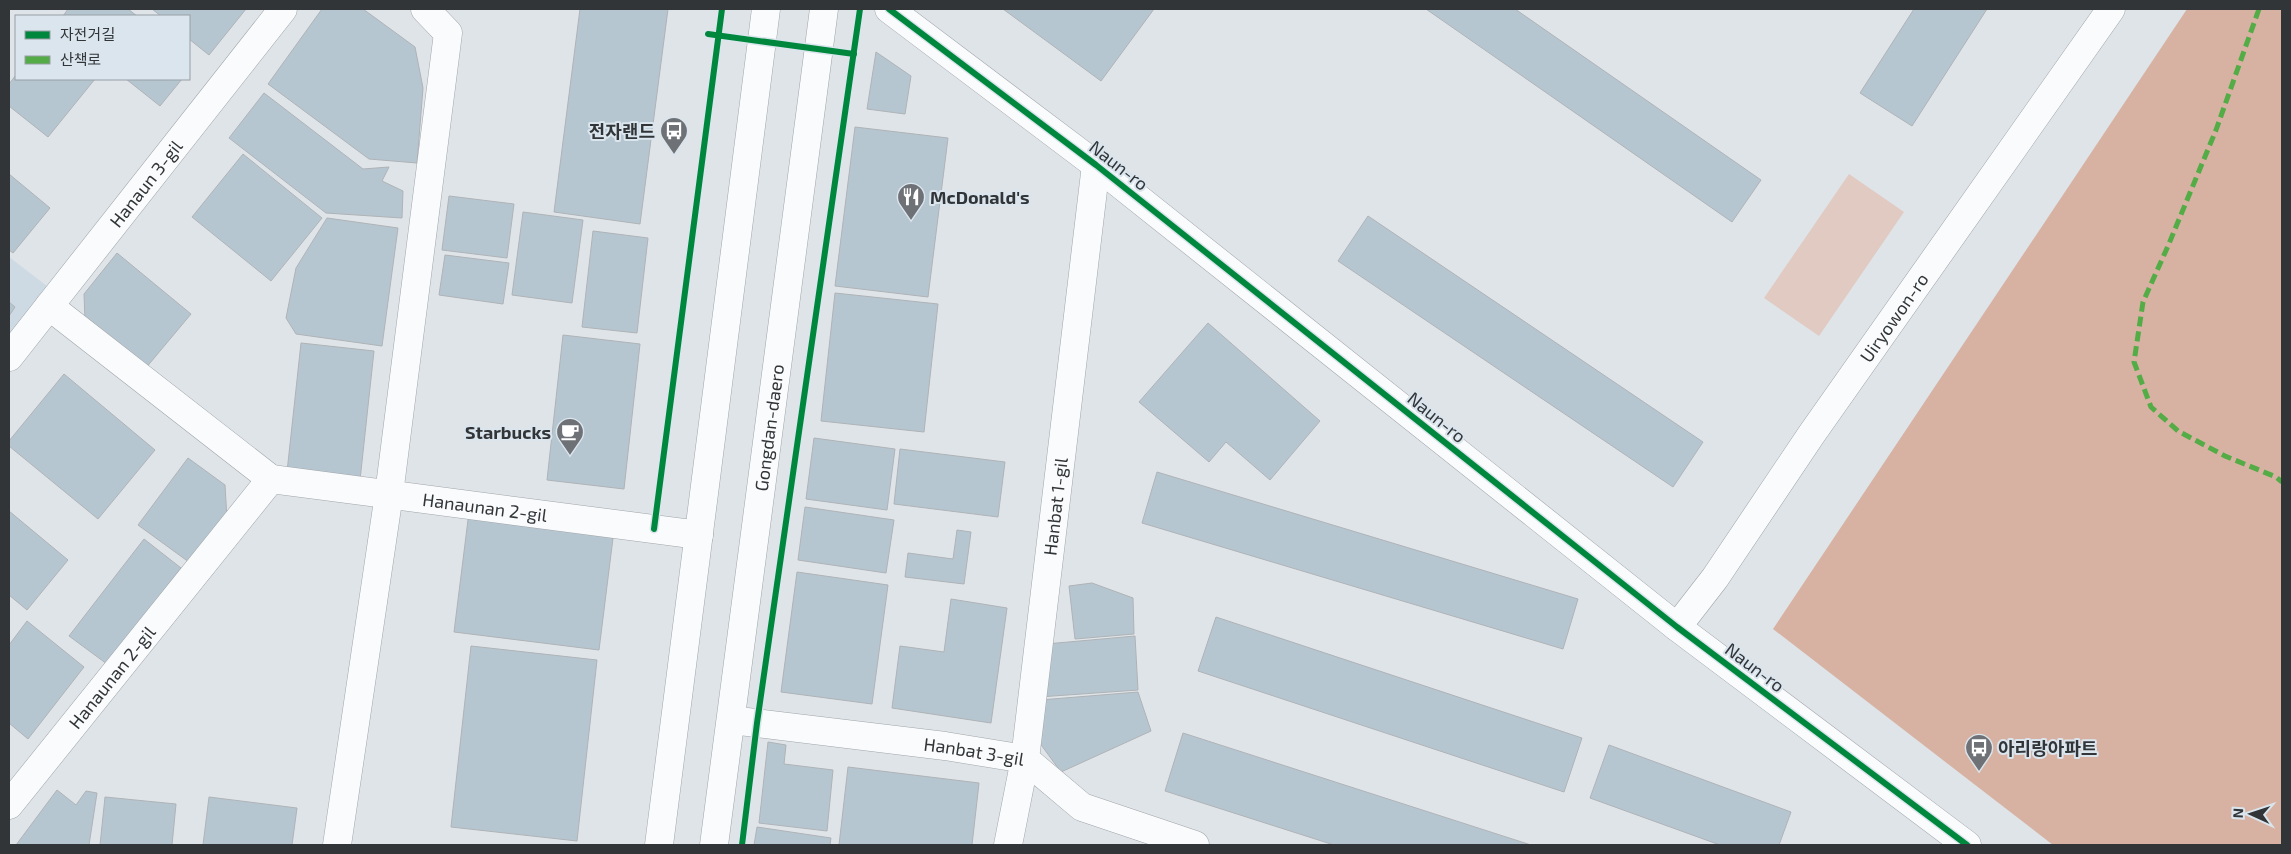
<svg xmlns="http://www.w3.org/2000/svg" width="2291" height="854" font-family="'Exo 2','Noto Sans KR',sans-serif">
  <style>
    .built { fill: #cedae3 }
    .green { fill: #e0cac1 }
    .forest { fill: #d7b2a2 }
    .building { fill: #b6c6d1; stroke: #afb3b6 }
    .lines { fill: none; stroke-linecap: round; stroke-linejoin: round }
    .minor-casing { stroke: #a1a5a9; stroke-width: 29 }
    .tertiary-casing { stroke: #a1a5a9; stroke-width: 29 }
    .minor { stroke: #fafbfc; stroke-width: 28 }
    .tertiary { stroke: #fafbfc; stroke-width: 28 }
    .quiet { stroke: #54ac46; stroke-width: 5; stroke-dasharray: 10 5; stroke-linecap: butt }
    .cycleway-casing { stroke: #dbe5ed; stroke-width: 9 }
    .cycleway { stroke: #00873e; stroke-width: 6 }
    .labels { text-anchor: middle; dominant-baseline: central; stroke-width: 4; stroke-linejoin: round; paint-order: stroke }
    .poi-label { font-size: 18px; font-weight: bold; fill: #313538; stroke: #dbe5ed; text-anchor: end }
    .street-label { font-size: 18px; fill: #313538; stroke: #dbe5ed }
  </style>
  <rect width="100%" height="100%" fill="#dfe4e9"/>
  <!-- built -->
  <polygon class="built" points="9,257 47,286 9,336"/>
  <!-- green -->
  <polygon class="green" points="1849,174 1904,212 1819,336 1764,298"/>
  <!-- forest -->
  <polygon class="forest" points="2187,9 2282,9 2282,845 2053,845 1773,629"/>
  <!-- building -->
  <g class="building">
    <polygon points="68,9 128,9 137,16 63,16"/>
    <polygon points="152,9 246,9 209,55 189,39 189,16 161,16"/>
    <polygon points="322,9 363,9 415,47 423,88 417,163 369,159 268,84"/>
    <polygon points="580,9 668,9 640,224 554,212"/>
    <polygon points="1003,9 1154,9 1101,81"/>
    <polygon points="1426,9 1515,9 1761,180 1732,222"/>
    <polygon points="1914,9 1987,9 1912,126 1860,93"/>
    <polygon points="876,52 911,76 905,114 867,109"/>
    <polygon points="16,75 16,79 95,79 48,137 9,106 9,84"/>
    <polygon points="126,79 182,79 160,106"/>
    <polygon points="264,93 363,169 389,167 382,181 403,191 402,218 326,213 229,138"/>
    <polygon points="855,127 948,138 928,297 835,286"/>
    <polygon points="243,154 322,218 271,281 192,217"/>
    <polygon points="9,174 50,208 13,253 9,250"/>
    <polygon points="449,196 514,204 507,258 442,250"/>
    <polygon points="523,212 583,220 572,303 512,295"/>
    <polygon points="1368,216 1703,442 1673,487 1338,261"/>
    <polygon points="327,218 398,228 382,346 296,334 286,318 296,268"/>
    <polygon points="593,231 648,238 637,333 582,327"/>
    <polygon points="117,253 191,314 145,369 85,320 84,294"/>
    <polygon points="445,255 509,263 503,304 439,295"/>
    <polygon points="835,293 938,304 924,432 821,421"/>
    <polygon points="9,302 15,307 9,316"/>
    <polygon points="1208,323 1320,421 1270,480 1226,442 1209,462 1139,402"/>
    <polygon points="563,335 640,344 624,489 547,480"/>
    <polygon points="301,343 374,351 360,480 287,472"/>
    <polygon points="64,374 155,450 98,519 9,446 9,441"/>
    <polygon points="814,438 895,449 887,510 806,499"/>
    <polygon points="900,449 1005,462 998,517 894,504"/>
    <polygon points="188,458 225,485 227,519 193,565 138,525"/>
    <polygon points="1157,472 1578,599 1563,649 1142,523"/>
    <polygon points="805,507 894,520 886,573 798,560"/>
    <polygon points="9,511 68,560 27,610 9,595"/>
    <polygon points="469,512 614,530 599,650 454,632"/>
    <polygon points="957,530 971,532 964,584 905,577 908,553 953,559"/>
    <polygon points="144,539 181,568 107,664 69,636"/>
    <polygon points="797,572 888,585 872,704 781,692"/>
    <polygon points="1092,583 1133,598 1134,634 1075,639 1069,586"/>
    <polygon points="951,599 1007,608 991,723 892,708 900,646 944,652"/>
    <polygon points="1216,617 1582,738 1564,792 1198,671"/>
    <polygon points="27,621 84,667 28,739 9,723 9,645"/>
    <polygon points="1135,636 1138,690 1039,697 1046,644"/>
    <polygon points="471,646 597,660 577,841 451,827"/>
    <polygon points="1138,692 1151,731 1061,772 1039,742 1040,700"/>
    <polygon points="1183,733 1531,845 1334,845 1165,791"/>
    <polygon points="768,742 786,745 784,764 833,770 827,831 759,823"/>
    <polygon points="1609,745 1791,812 1779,845 1720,845 1590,798"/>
    <polygon points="848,767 979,783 972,845 839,845"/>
    <polygon points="57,790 76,805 86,791 97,793 89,845 16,845"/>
    <polygon points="105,797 176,804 172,845 100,845"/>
    <polygon points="209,797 297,808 292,845 203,845"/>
    <polygon points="757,827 831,838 830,845 754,845"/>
  </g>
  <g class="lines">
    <defs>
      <g id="minor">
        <polyline points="49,306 271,479"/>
        <path id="s1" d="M9,357L283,9"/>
        <path id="s2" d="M731,720L945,746L1025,759L1082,807L1195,845"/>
        <path id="s3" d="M9,805L271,479L699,535"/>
        <polyline points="337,845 389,494 448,33 425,9"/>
        <path id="s4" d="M1008,845L1025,759L1096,165"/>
      </g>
      <g id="tertiary">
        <polyline points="889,9 1096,165 1677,627 1967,845"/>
        <path id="s5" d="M1677,627L1715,578L1811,435L2111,9"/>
        <polyline points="659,845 766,9"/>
        <path id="s6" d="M714,845L824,9"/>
      </g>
    </defs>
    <!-- minor casing -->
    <use href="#minor" class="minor-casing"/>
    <!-- tertiary casing -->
    <use href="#tertiary" class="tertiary-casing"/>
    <!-- minor -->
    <use href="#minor" class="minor"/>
    <!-- tertiary -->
    <use href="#tertiary" class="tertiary"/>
    <!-- quiet -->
    <polyline class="quiet" points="2259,9 2216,130 2168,246 2143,302 2134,362 2151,407 2178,431 2225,456 2276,477 2282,482"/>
    <defs>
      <g id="cycleway">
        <polyline points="889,9 1096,165 1677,627 1967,845"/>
        <polyline points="708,34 854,54"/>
        <polyline points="654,529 722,9"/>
        <polyline points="742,845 757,723 860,9"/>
      </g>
    </defs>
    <!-- cycleway casing -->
    <use href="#cycleway" class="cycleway-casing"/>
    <!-- cycleway -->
    <use href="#cycleway" class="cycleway"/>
  </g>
  <!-- icons -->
  <defs>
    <symbol id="bus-pin" viewBox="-11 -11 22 30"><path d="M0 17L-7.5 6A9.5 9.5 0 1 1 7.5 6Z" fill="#6e7276" stroke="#dbe5ed"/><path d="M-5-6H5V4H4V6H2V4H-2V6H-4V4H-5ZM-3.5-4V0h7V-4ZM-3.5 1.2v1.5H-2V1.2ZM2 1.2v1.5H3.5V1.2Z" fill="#fff"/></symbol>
    <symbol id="restaurant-pin" viewBox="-11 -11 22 30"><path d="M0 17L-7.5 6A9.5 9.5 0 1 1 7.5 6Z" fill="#6e7276" stroke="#dbe5ed"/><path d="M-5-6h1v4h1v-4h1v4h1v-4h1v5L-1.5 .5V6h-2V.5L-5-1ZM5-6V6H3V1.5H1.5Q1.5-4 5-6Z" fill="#fff"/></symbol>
    <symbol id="cafe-pin" viewBox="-11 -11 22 30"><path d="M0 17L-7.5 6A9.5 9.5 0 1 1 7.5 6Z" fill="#6e7276" stroke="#dbe5ed"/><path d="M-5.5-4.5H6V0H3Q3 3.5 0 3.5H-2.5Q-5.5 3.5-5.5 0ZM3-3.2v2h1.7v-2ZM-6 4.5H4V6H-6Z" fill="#fff"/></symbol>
  </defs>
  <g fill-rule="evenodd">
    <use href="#bus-pin" x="658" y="115" width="32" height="43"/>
    <use href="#restaurant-pin" x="895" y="181" width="32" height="43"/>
    <use href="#cafe-pin" x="554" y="416" width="32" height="43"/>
    <use href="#bus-pin" x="1963" y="732" width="32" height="43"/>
  </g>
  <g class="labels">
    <!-- poi labels -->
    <g class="poi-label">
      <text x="655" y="131">전자랜드</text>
      <text x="930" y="197" text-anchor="start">McDonald's</text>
      <text x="551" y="432">Starbucks</text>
      <text x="1998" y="748" text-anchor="start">아리랑아파트</text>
    </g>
    <!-- street labels -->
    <g class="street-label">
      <text transform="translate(1119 165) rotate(38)">Naun-ro</text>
      <text stroke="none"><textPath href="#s1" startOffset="221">Hanaun 3-gil</textPath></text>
      <text stroke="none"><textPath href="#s5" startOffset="378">Uiryowon-ro</textPath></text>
      <text transform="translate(1437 417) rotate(39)">Naun-ro</text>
      <text stroke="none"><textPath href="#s6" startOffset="421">Gongdan-daero</textPath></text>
      <text stroke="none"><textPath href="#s4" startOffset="342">Hanbat 1-gil</textPath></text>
      <text stroke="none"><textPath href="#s3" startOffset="634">Hanaunan 2-gil</textPath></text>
      <text transform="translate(1755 667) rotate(37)">Naun-ro</text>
      <text stroke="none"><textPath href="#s3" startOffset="164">Hanaunan 2-gil</textPath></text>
      <text stroke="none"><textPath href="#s2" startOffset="245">Hanbat 3-gil</textPath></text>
    </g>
  </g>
  <!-- border -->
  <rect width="2291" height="854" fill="none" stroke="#313538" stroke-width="20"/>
  <!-- legend -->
  <rect x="15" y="15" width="175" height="65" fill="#dbe5ed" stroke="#979fa5"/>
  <rect x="25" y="31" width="25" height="8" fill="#00873e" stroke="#979fa5"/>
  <text x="60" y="40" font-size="15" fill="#313538">자전거길</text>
  <rect x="25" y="56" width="25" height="8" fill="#54ac46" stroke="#979fa5"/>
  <text x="60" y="65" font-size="15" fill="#313538">산책로</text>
  <!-- north arrow -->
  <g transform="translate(2251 814) rotate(273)" stroke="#dbe5ed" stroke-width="4" paint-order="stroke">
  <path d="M0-4L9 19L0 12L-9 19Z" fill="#313538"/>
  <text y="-8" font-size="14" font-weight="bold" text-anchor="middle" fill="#313538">N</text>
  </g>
</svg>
